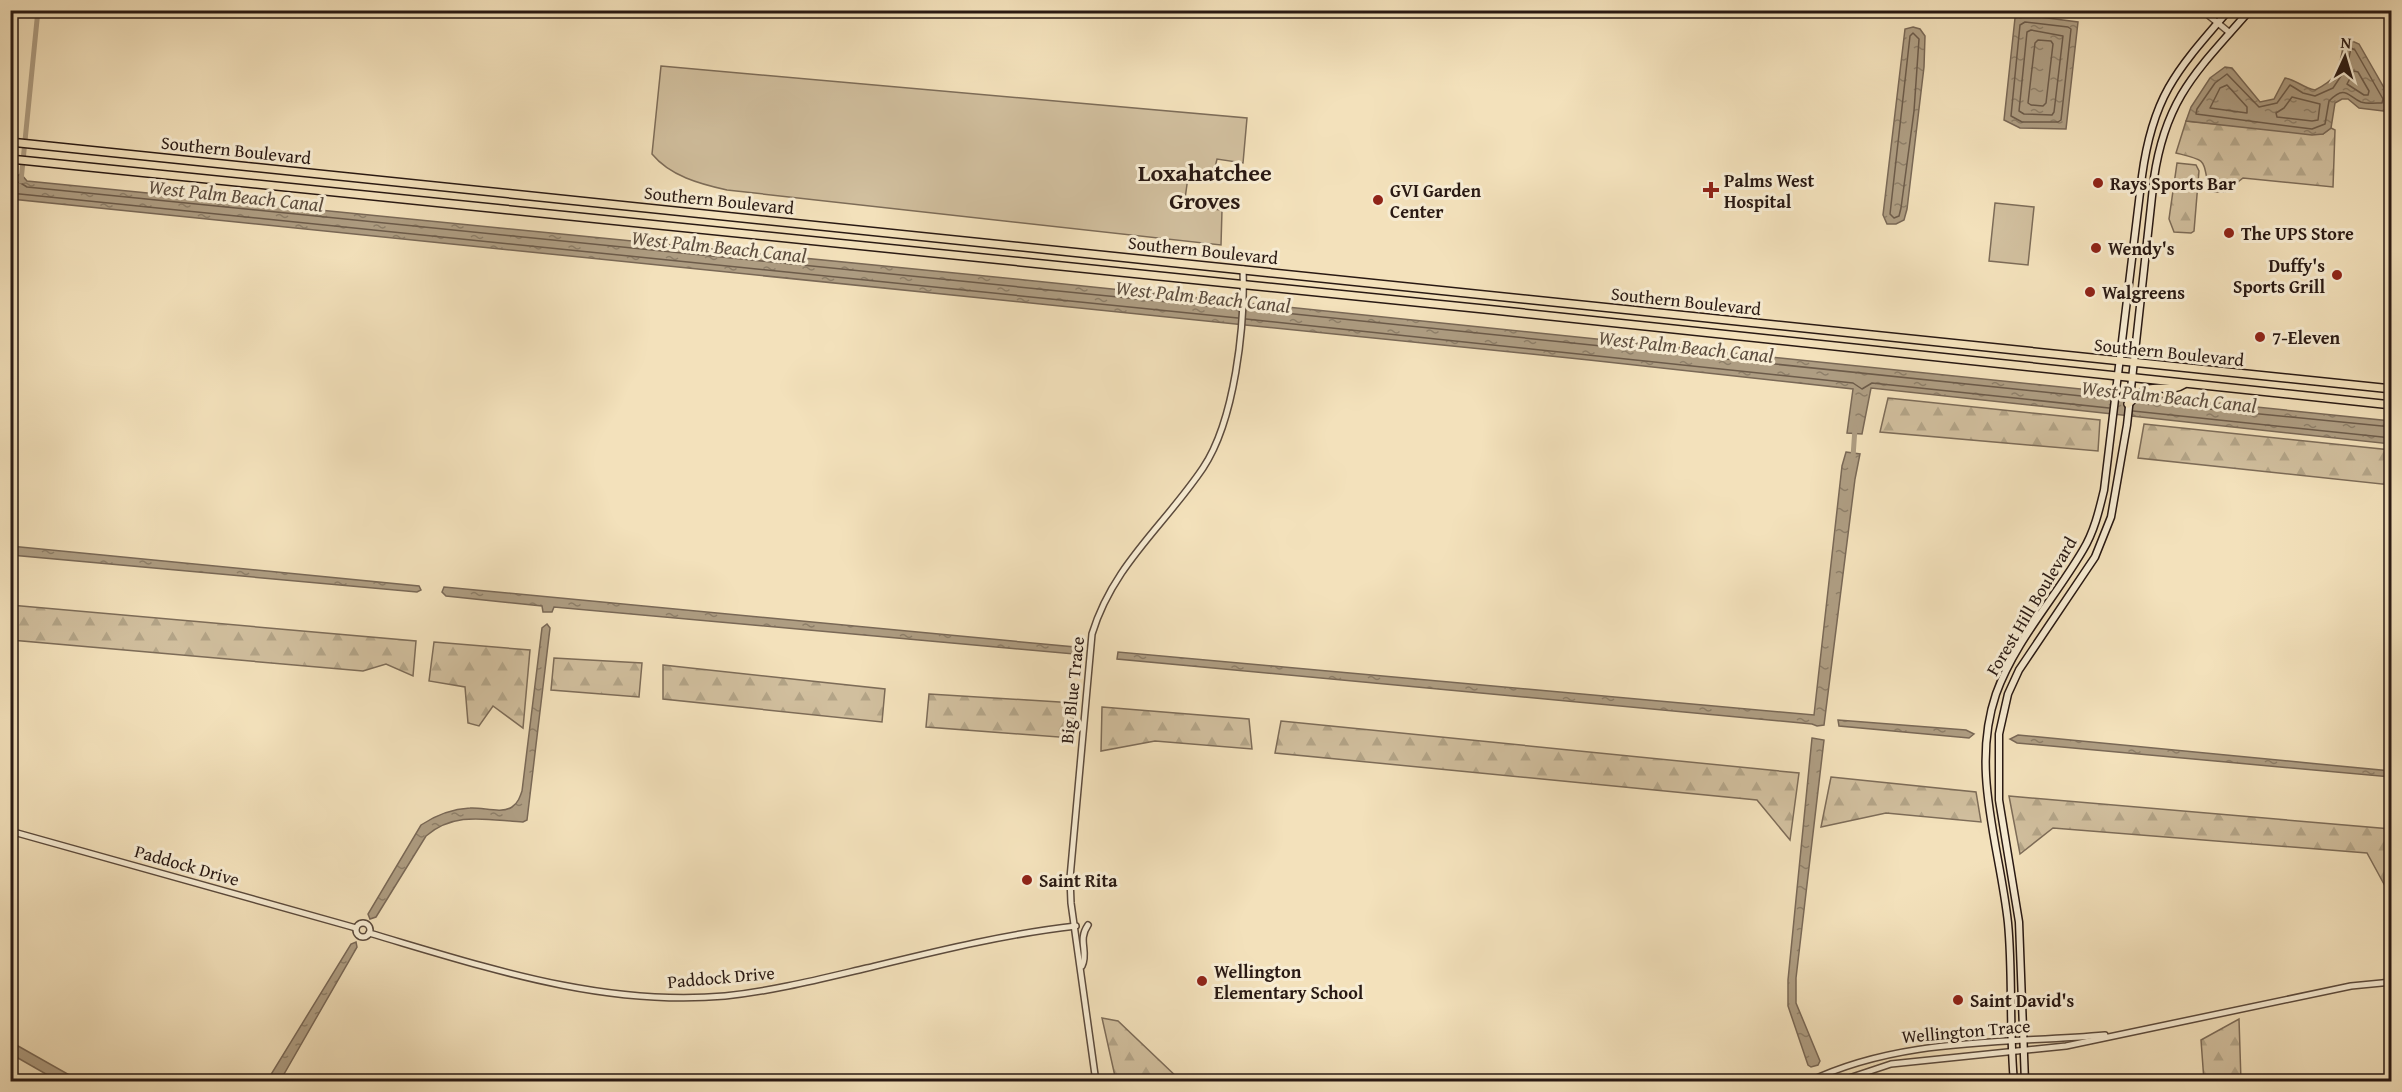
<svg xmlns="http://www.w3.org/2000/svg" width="2402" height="1092" font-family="'Gentium Book Plus',serif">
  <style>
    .green { fill: #d1bf9e; stroke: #7d6c58; stroke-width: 1.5 }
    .forest { fill: url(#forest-firs); stroke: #7d6c58; stroke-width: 1.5 }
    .water { fill: url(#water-ripples); stroke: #796856; stroke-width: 1.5 }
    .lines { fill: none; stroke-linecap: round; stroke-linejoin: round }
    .shore { stroke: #6c5b4a; stroke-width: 1.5 }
    .canal { stroke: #ae9d82; stroke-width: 5 }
    .tertiary-casing { stroke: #5c4b3d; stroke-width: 8 }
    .secondary-casing { stroke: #291913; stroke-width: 9 }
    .trunk-casing { stroke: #291913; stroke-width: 10 }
    .tertiary { stroke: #f7ecd3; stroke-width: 5 }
    .secondary { stroke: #f7ecd3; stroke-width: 6 }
    .trunk { stroke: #f3e1bb; stroke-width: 7 }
    .poi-dot { fill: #8f2418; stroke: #f7ecd3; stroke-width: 2 }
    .labels { text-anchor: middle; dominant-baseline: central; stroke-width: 6; stroke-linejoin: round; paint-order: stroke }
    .street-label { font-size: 18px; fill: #291913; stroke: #f7ecd3 }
    .poi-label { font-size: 18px; font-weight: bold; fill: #291913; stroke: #f7ecd3; text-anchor: start }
    .water-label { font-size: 20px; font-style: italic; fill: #5e4e3f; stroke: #f7ecd3 }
    .district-label { font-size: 24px; font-weight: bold; fill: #291913; stroke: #f7ecd3 }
  </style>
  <defs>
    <pattern id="forest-firs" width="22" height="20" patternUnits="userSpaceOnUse" patternTransform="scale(1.5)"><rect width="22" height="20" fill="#d1bf9e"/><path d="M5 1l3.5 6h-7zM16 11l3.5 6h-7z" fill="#b3a487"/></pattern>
    <pattern id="water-ripples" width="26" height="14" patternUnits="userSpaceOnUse" patternTransform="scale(1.5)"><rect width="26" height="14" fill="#ae9d82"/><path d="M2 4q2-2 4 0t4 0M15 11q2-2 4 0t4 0" fill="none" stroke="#8e7f69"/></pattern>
  </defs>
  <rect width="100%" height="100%" fill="#f3e1bb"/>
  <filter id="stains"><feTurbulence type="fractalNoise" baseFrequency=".00333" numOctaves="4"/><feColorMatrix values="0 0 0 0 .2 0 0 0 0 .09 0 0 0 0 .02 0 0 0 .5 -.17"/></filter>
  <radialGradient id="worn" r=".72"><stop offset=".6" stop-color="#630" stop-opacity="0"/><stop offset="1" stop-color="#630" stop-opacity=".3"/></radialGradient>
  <!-- green -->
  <g class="green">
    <path d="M661,66L1247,118L1243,163L1217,159L1214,172L1189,170L1184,206L1222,210L1221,245L727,190C700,184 670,176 652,154Z"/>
    <polygon points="1995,203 2034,207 2028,265 1989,261"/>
  </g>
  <!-- forest -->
  <g class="forest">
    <path d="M2186,121L2323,134L2331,128L2335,130L2333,187L2243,178L2225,192H2214L2209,188C2202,158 2208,161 2176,153Z"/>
    <polygon points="2177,163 2196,165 2199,171 2194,231 2191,233 2174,232 2169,219"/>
    <polygon points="1888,398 2100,420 2098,451 1880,432"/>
    <polygon points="2144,424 2391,450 2391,485 2138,458"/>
    <polygon points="10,605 416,641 413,676 386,664 363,671 11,640"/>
    <polygon points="434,642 530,650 523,728 493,706 479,726 468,723 465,687 429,681"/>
    <polygon points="554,658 642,663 639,697 551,690"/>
    <polygon points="663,665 885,689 882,722 663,699"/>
    <polygon points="929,694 1075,703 1072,738 926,727"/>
    <polygon points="1102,707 1249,719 1252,749 1155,741 1101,751"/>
    <polygon points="1281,721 1799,773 1790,840 1757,800 1275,753"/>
    <polygon points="1831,777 1976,792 1981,822 1886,813 1821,827"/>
    <polygon points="2009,796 2391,829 2391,897 2367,853 2053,828 2020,854"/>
    <polygon points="1102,1018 1118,1021 1181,1081 1116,1081"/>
    <polygon points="2239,1019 2241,1081 2204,1081 2201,1040"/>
  </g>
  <!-- water -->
  <g class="water">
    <polygon points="2025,15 2078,22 2066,129 2020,128 2004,120 2015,18"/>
    <polygon points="1913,27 1920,29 1925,36 1924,67 1907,209 1904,220 1896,224 1887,224 1883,215 1905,29"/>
    <path d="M2352,41L2359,44L2391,100V112L2359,108L2348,99H2342L2335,103L2331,128L2323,134L2312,135L2186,121L2191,107L2210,78L2225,67L2232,68L2260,102L2274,99L2285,78C2297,80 2303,88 2315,90C2341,77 2338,69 2344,43Z"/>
    <polygon points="21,174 27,181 1025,280 2391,421 2391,444 1871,388 1862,434 1847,433 1853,389 1589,360 11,199 10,179"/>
    <polygon points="1846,452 1860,454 1855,479 1824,725 1817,726 1812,724 1117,659 1118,652 1814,715 1842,466"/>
    <polygon points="10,546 419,586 421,590 417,592 11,555"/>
    <polygon points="444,587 1075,647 1074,654 554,607 552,612 543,612 542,606 446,596 442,592"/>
    <path d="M547,624L550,628L527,820L523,822C487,820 455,811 426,836L376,917L370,919L368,914L421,825C436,815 451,809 470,808C483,807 501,814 512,807C518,803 520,797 522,791L542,628Z"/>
    <polygon points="1838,720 1966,730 1974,734 1969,738 1839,726"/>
    <polygon points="2018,735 2391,771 2391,777 2017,743 2010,739"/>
    <polygon points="1812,738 1824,740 1796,978 1796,1003 1820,1061 1818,1065 1811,1067 1808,1065 1788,1006 1788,980"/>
    <polygon points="356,942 357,947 280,1081 267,1081 351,944"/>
    <polygon points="11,1042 80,1081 58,1081 11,1054"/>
  </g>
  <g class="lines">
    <!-- shore -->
    <g class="shore">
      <polygon points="2025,22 2068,27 2071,29 2061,120 2058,122 2022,122 2011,116 2020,25"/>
      <polygon points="2031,30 2063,36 2054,112 2052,115 2024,114 2019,111 2027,32"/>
      <polygon points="1913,33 1919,39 1914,111 1901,208 1899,216 1894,218 1890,214 1910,36"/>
      <polygon points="2038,40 2051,41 2053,44 2046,103 2043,106 2031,105 2028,103 2035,43"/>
      <path d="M2351,48L2355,50L2383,99L2382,103C2376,103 2367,104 2361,102C2348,97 2346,84 2329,101L2325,124L2312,129L2196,114L2197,109L2215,83L2227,74L2259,107L2277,103L2290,85L2303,93L2315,96L2333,88L2347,67Z"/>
      <polygon points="2354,71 2358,72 2369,91 2368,95 2364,95 2347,84"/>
      <polygon points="2227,85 2247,107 2247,113 2210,108 2220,88"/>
      <polygon points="2292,97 2320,104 2318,120 2312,121 2277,117 2276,113 2284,108"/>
      <polyline points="10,184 19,182 27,187 1238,309"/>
      <polyline points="10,193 1238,318"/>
      <polyline points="1247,309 2110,399"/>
      <polyline points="1246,319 1853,383 1862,389 1872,383 2109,408"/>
      <polyline points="2137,402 2392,427"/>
      <polyline points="2133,411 2392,438"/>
    </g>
    <!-- canal -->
    <g class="canal">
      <polyline points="21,181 38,10"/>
      <polyline points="1853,457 1855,428"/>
    </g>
    <defs>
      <g id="tertiary">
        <polyline points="2202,10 2230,33"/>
        <polyline points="10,831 356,928"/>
        <circle cx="363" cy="930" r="7"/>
        <path d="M369,933C485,967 602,1007 725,996C773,991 820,979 867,968C937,951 1005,934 1076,926"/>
        <path d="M1082,966C1089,951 1077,941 1088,925"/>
        <path d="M1096,1082L1071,903L1070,878L1092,634C1113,565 1164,526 1203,468C1235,420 1245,326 1243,269"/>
        <path d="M1808,1082C1901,1037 2005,1044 2105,1035"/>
        <polyline points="1837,1082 1891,1064 2066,1046 2351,986 2392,982"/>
      </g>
      <g id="secondary">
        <path d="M2014,1082C2009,1029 2013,975 2008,923C2000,847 1970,770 1996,694C2015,641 2055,598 2083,550C2094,532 2099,511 2104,490L2142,176C2153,95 2177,70 2229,10"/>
        <path d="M2025,1082L2019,922L1999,800V734L2008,694L2019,670L2095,557L2111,517L2127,425L2154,178C2166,96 2199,69 2250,10"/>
      </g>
      <g id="trunk">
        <polyline points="10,142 2392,389"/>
        <polyline points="10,159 1494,310 2392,405"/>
        <path d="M2128,404C2134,398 2141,391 2149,389C2162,386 2172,392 2184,384"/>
      </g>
    </defs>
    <!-- tertiary casing -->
    <use href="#tertiary" class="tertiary-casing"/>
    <!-- secondary casing -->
    <use href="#secondary" class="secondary-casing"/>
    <!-- trunk casing -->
    <use href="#trunk" class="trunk-casing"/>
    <!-- tertiary -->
    <use href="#tertiary" class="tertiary"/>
    <!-- secondary -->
    <use href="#secondary" class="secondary"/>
    <!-- trunk -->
    <use href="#trunk" class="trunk"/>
  </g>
  <!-- markers -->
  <g class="poi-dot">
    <circle cx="2098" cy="183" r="6"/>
    <path d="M1708 181h6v6h6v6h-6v6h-6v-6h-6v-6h6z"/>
    <circle cx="1378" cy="200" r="6"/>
    <circle cx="2229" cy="233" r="6"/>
    <circle cx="2096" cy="248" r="6"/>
    <circle cx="2337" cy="275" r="6"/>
    <circle cx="2090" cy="292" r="6"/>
    <circle cx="2260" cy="337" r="6"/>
    <circle cx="1027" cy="880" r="6"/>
    <circle cx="1202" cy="981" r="6"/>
    <circle cx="1958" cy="1000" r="6"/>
  </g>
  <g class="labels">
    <!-- street labels -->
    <g class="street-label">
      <text transform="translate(236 150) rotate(6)">Southern Boulevard</text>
      <text transform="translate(719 200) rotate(6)">Southern Boulevard</text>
      <text transform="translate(1203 250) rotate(6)">Southern Boulevard</text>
      <text transform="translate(1686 301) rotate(6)">Southern Boulevard</text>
      <text transform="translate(2169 352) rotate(6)">Southern Boulevard</text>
      <text transform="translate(2031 606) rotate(-59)">Forest Hill Boulevard</text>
      <text transform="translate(1072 690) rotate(-84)">Big Blue Trace</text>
      <text transform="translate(187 865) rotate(16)">Paddock Drive</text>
      <text transform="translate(721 977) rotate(-5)">Paddock Drive</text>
      <text transform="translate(1966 1031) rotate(-5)">Wellington Trace</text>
    </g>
    <!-- poi labels -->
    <g class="poi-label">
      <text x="1724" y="180">Palms West<tspan x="1724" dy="21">Hospital</tspan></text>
      <text x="2110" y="183">Rays Sports Bar</text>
      <text x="1390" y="190">GVI Garden<tspan x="1390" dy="21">Center</tspan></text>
      <text x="2241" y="233">The UPS Store</text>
      <text x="2108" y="248">Wendy's</text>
      <text x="2325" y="265" text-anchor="end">Duffy's<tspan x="2325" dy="21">Sports Grill</tspan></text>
      <text x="2102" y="292">Walgreens</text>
      <text x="2272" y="337">7-Eleven</text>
      <text x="1039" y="880">Saint Rita</text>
      <text x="1214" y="971">Wellington<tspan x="1214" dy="21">Elementary School</tspan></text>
      <text x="1970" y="1000">Saint David's</text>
    </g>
    <!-- water labels -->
    <g class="water-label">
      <text transform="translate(236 195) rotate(6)">West Palm Beach Canal</text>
      <text transform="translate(719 246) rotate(6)">West Palm Beach Canal</text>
      <text transform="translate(1203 296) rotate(6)">West Palm Beach Canal</text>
      <text transform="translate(1686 346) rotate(6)">West Palm Beach Canal</text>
      <text transform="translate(2169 396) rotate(6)">West Palm Beach Canal</text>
    </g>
    <!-- district labels -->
    <g class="district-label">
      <text x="1205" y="172">Loxahatchee<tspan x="1205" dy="28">Groves</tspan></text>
    </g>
  </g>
  <!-- margin -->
  <rect width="2402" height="1092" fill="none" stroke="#f3e1bb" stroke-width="36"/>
  <rect x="12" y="12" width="2378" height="1068" fill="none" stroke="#291913" stroke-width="3"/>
  <rect x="18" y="18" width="2366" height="1056" fill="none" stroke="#291913" stroke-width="1.5"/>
  <!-- north arrow -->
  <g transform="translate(2345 57) rotate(4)" stroke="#f7ecd3" stroke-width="4.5" paint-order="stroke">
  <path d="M0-4.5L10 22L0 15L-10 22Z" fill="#291913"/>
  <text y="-9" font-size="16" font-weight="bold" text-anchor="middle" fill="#291913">N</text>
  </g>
  <rect width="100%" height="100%" filter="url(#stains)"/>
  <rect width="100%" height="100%" fill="url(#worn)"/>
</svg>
